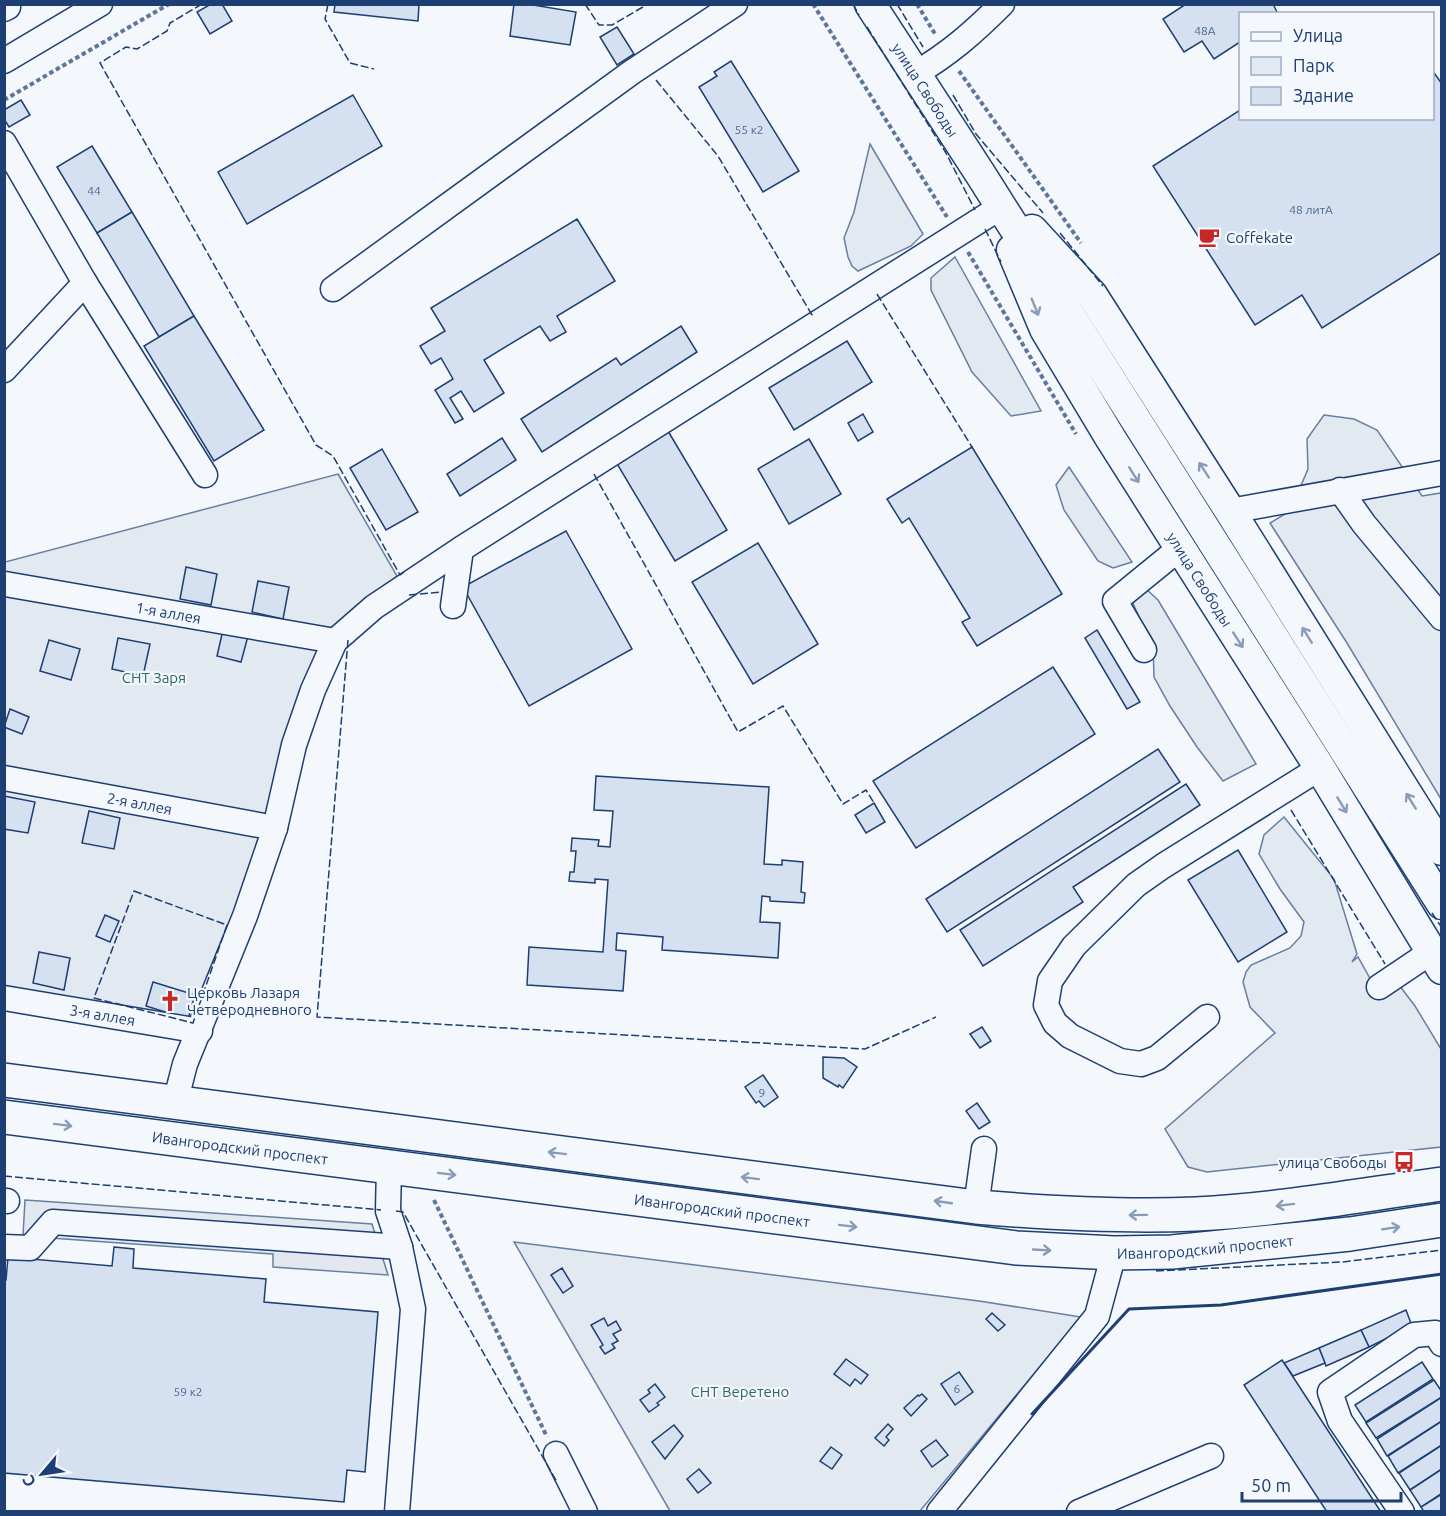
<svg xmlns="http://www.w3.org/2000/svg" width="1446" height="1516" font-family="Ubuntu,sans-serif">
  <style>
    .green { fill: #e3e9f0; stroke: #687fa3; stroke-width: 1.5 }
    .parking { fill: #e3e8f0; stroke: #687fa3; stroke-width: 1.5 }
    .building { fill: #d5e0f0; stroke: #1d3f73; stroke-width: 1.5 }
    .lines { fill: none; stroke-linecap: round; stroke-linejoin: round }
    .minor-casing { stroke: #1d3f73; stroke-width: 27 }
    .major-casing { stroke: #1d3f73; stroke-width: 33 }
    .highway-casing { stroke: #1d3f73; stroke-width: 36 }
    .path { stroke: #5e769c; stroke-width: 4; stroke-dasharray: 4.5 3; stroke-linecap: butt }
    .minor { stroke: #f4f7fb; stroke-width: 24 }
    .major { stroke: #f4f7fb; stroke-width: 30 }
    .highway { stroke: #f4f7fb; stroke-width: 33 }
    .fence { stroke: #1d3f73; stroke-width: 1.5; stroke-dasharray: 8 3; stroke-linecap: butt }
    .wall { stroke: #1d3f73; stroke-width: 3 }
    .oneway { stroke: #889bb7 }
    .labels { text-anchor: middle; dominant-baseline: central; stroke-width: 4.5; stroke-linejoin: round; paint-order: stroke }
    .number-label { font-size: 12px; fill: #4b6792 }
    .street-label { font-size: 15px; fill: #1d3f73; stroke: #f4f7fb }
    .poi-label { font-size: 15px; fill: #1d3f73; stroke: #f4f7fb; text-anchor: start }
    .park-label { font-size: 15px; fill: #2c6c60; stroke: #f4f7fb }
  </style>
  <rect width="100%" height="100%" fill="#f4f7fb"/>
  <!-- green -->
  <g class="green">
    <polygon points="870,144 923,234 911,246 858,271 852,266 848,257 844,238 854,212"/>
    <polygon points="955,257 1041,411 1011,416 972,372 931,290 931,278"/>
    <polygon points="1324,415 1354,419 1377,430 1422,496 1441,493 1441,799 1347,643 1270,523 1290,511 1308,469 1307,439"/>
    <polygon points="1069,467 1132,562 1113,568 1098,561 1064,510 1056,485"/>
    <polygon points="338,474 397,576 330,635 191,1039 5,1006 5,562"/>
    <polygon points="1145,588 1158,600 1256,764 1223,781 1197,747 1170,706 1154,677 1153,643 1143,626 1132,601"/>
    <polygon points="1284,817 1334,879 1357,954 1352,962 1358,957 1381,998 1396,981 1415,1006 1441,1049 1441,1147 1207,1172 1188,1167 1165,1129 1275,1033 1250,1007 1243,982 1246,972 1251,965 1290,948 1301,936 1304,922 1280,889 1259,854 1264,835"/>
    <polygon points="514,1242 979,1301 1081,1317 920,1511 670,1511"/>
  </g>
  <!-- parking -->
  <polygon class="parking" points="25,1200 372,1224 388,1275 273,1267 273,1254 23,1236"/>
  <!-- building -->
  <g class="building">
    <polygon points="211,4 222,4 232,21 210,34 197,12"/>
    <polygon points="335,4 419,4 418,21 334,12"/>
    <polygon points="514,4 527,4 576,12 570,45 510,36"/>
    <polygon points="1186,4 1273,4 1278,14 1240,14 1240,42 1214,59 1202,41 1184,52 1163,19"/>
    <polygon points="617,27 634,54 617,65 600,37"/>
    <polygon points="731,61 799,171 763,192 699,87 717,76 714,72"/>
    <polygon points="1432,70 1442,84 1442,252 1322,328 1302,295 1255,325 1153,166 1240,110 1240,118 1432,118"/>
    <polygon points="353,95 382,146 247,224 218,172"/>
    <polygon points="21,100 30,115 9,127 4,119 4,110"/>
    <polygon points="92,146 132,212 97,233 57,167"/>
    <polygon points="132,212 194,316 159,337 97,233"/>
    <polygon points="577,219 615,281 557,316 566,332 550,341 540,326 484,360 504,393 474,412 461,391 450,398 463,419 455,423 435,390 453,379 441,358 431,364 420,346 445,331 431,308"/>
    <polygon points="194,316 264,430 214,461 144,346"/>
    <polygon points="681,326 697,352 542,452 521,419 616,358 621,365"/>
    <polygon points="847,341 872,382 794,430 769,388"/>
    <polygon points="863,414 873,432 858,441 848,423"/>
    <polygon points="665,426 727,530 675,561 613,457"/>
    <polygon points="502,438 516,460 460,496 447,474"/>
    <polygon points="809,439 841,494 789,524 758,469"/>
    <polygon points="972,447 1062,594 977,646 962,622 970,618 909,518 902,523 887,499"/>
    <polygon points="382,449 418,512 386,530 350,468"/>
    <polygon points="566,531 632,649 529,706 463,587"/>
    <polygon points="758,543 818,644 753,684 692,582"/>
    <polygon points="186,567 217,574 211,605 180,599"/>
    <polygon points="258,581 289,587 283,619 252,612"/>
    <polygon points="223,630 248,636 241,662 217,656"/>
    <polygon points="1097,630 1140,702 1127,709 1085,638"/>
    <polygon points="118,638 150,644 143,676 112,669"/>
    <polygon points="49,640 80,649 71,680 40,671"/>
    <polygon points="1053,667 1095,734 916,848 873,781"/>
    <polygon points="10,709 29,717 22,734 4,727"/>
    <polygon points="1158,749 1180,782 947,932 926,899"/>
    <polygon points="596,776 769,787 764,864 782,865 782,860 803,862 801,892 805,893 804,903 770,901 770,897 762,896 760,922 780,923 778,958 662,950 663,937 617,933 616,950 626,951 623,991 527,985 529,947 603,952 608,880 595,879 595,883 569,881 570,872 574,872 576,851 571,851 572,838 599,840 598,846 610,847 613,811 594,810"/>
    <polygon points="1186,784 1200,805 1073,887 1083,902 983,966 960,930"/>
    <polygon points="4,796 35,802 28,833 4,829"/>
    <polygon points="874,803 885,822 866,833 855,815"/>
    <polygon points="89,811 120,818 114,849 82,843"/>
    <polygon points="1238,850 1287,932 1238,962 1188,880"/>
    <polygon points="105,915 119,921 110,942 96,936"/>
    <polygon points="39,952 70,958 64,990 33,983"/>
    <polygon points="153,982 195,995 188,1019 146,1006"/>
    <polygon points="982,1027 991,1041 980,1048 970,1034"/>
    <polygon points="823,1057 844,1058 857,1067 843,1088 839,1085 838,1087 823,1078"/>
    <polygon points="763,1075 778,1097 764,1107 759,1101 756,1103 745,1087"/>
    <polygon points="977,1103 990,1122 979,1129 966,1111"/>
    <polygon points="114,1247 134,1249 133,1268 266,1279 264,1302 378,1312 365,1472 347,1470 344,1502 4,1473 4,1280 6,1280 8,1257 112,1266"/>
    <polygon points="562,1268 573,1286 563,1293 551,1275"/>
    <polygon points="1406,1310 1412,1326 1369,1347 1361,1330"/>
    <polygon points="992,1313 1005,1325 998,1331 986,1319"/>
    <polygon points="604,1318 608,1326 616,1321 621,1330 613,1334 618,1341 612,1344 615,1348 605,1354 600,1347 603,1345 591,1325"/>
    <polygon points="1361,1330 1369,1347 1326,1366 1319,1348"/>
    <polygon points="1319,1348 1325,1363 1293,1376 1284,1363"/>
    <polygon points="846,1359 868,1375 861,1384 855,1379 850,1386 834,1374"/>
    <polygon points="1282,1360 1284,1363 1381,1512 1327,1512 1244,1385"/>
    <polygon points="1422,1362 1433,1379 1366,1422 1355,1405"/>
    <polygon points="959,1372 973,1392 955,1405 941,1384"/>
    <polygon points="1434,1380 1442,1392 1442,1397 1376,1438 1366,1423"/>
    <polygon points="655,1384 665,1397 657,1403 659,1405 649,1412 640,1400 650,1393 648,1390"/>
    <polygon points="922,1394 927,1399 911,1416 904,1408 918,1395 919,1396"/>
    <polygon points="1442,1397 1442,1421 1387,1456 1377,1439"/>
    <polygon points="1442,1421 1442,1445 1398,1473 1388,1456"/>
    <polygon points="888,1424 893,1429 886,1437 889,1440 884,1446 875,1438"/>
    <polygon points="674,1425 683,1436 665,1459 652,1442"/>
    <polygon points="936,1440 948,1455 932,1467 921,1451"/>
    <polygon points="1442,1445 1442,1469 1410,1490 1399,1473"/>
    <polygon points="831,1447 842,1455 832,1469 820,1461"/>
    <polygon points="699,1469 711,1483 698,1493 687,1479"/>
    <polygon points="1442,1469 1442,1493 1421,1507 1410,1490"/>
    <polygon points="1442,1494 1442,1512 1424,1512 1421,1507"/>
  </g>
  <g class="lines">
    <defs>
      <g id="minor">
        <polyline points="4,9 8,7 6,4"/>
        <polyline points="4,61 100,4"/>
        <path d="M915,74C950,53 973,33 1002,4"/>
        <polyline points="4,143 85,283 205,475"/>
        <polyline points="333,289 632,72 735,4"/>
        <polyline points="4,370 85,283"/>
        <polyline points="1340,490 1364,524 1442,618"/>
        <polyline points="1230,511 1442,473"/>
        <path id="s1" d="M5,584L335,641"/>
        <polyline points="453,606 461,549"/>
        <polyline points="1144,650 1115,601 1180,548"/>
        <path id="s2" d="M4,778L275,828"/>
        <polyline points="1379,987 1431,952"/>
        <path id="s3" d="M4,998L200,1031"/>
        <polyline points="1207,1017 1157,1058 1141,1064 1120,1061 1070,1036 1055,1023 1046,1005 1050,981 1074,946 1136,885 1163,866 1320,768"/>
        <polyline points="175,1103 185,1064 245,916 275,828 294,745 313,690 335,641 374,607 461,549 996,210"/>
        <polyline points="389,1167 388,1211 400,1247 413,1309 397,1512"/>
        <polyline points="4,1201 7,1201"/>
        <polyline points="976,1207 984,1149"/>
        <polyline points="4,1247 30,1248 53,1222 400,1247"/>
        <polyline points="556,1454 585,1512"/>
        <polyline points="939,1512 1097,1316 1114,1253"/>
        <polyline points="1079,1512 1211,1456"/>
        <polyline points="1402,1512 1340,1421 1330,1392 1414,1335 1435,1333 1442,1344"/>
      </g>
      <g id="major">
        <path id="s4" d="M870,4L981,175L1442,904"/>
        <polyline points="1032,230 1092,295 1230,511 1442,850"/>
        <path id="s5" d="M1012,250L1045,329L1111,439L1320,768L1442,969"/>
      </g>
      <g id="highway">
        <path d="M4,1080L976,1207C1049,1213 1123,1217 1196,1214C1278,1210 1360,1195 1442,1184"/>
        <path id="s6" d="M4,1117L1016,1248L1114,1253L1172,1252L1350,1234L1442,1220"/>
      </g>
    </defs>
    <!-- minor casing -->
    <use href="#minor" class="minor-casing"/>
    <!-- major casing -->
    <use href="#major" class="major-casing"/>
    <!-- highway casing -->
    <use href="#highway" class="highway-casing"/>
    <!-- path -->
    <g class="path">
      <polyline points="813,4 947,217"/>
      <polyline points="917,4 935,34"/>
      <polyline points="959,71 1081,243"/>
      <polyline points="4,100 169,4"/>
      <polyline points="968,252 1076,434"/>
      <polyline points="434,1200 547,1437"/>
    </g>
    <!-- minor -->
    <use href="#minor" class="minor"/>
    <!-- major -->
    <use href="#major" class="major"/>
    <!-- highway -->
    <use href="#highway" class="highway"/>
    <!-- fence -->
    <g class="fence">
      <polyline points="202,4 170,23 167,31 137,49 126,47 100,63 316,445 333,456 400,575 404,572"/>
      <polyline points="328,4 325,19 350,63 374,69"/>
      <polyline points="585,4 599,25 612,25 648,4"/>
      <polyline points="853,4 859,15"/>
      <polyline points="897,4 923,47"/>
      <polyline points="867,27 946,153 975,210"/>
      <polyline points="656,80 718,156 812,315 810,316"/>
      <polyline points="953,95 976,134 1043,213"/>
      <polyline points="985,229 1001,262"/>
      <polyline points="1060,233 1103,286"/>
      <polyline points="877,294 972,447"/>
      <polyline points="594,474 738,732 783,706 843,804 866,790 874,803"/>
      <polyline points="409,595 442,592"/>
      <polyline points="348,640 317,1017 865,1049 936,1017"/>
      <polyline points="1291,810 1385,964"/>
      <polygon points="134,891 227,925 193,1023 94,998"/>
      <polyline points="1432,913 1442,928"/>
      <polyline points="4,1176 381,1210"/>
      <polyline points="396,1211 403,1212 557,1482"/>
      <polyline points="1156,1271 1342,1262 1442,1250"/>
    </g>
    <!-- wall -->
    <polyline class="wall" points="1032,1414 1129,1309 1221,1305 1442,1274"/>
  </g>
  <!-- one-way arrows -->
  <defs><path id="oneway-shaft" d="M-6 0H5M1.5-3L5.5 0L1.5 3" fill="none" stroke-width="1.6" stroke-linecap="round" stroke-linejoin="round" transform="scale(1.5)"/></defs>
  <g class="oneway">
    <use href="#oneway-shaft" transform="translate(1035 307) rotate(68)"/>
    <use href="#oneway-shaft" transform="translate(1204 470) rotate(-123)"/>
    <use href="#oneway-shaft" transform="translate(1134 475) rotate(58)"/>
    <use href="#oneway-shaft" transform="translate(1307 635) rotate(-122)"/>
    <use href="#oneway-shaft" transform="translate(1238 640) rotate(57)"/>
    <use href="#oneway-shaft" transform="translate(1411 801) rotate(-122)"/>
    <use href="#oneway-shaft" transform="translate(1342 805) rotate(59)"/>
    <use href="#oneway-shaft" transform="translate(63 1125) rotate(7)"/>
    <use href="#oneway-shaft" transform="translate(557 1153) rotate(-173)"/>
    <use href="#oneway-shaft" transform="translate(447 1174) rotate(7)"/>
    <use href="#oneway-shaft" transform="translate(750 1178) rotate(-173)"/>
    <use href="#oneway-shaft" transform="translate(943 1202) rotate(-172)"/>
    <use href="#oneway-shaft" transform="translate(1285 1205) rotate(173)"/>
    <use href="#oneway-shaft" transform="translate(1138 1215) rotate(179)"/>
    <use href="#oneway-shaft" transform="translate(848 1226) rotate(7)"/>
    <use href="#oneway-shaft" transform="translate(1391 1228) rotate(-9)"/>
    <use href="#oneway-shaft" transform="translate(1042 1250) rotate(3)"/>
  </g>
  <!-- icons -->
  <defs>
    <symbol id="cafe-bare" viewBox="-9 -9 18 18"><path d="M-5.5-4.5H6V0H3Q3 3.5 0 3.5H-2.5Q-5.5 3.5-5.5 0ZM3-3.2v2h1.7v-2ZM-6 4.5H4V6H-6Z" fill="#c62828" stroke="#f4f7fb" stroke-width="2.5" paint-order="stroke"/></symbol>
    <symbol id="church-bare" viewBox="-9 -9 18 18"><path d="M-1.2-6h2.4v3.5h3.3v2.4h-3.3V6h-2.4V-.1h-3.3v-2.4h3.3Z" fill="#c62828" stroke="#f4f7fb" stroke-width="2.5" paint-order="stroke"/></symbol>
    <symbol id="bus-bare" viewBox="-9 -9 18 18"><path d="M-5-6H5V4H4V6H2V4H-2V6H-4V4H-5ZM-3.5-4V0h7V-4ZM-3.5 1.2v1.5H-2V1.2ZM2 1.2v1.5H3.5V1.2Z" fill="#c62828" stroke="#f4f7fb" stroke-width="2.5" paint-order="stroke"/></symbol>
  </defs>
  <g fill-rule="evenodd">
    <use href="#cafe-bare" x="1194" y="222" width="30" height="30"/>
    <use href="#church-bare" x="155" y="986" width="30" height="30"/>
    <use href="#bus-bare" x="1389" y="1147" width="30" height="30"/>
  </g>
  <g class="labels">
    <!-- number labels -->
    <g class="number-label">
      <text x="1205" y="30">48А</text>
      <text x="749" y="129">55 к2</text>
      <text x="94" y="190">44</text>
      <text x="1311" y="209">48 литА</text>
      <text x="762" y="1092">9</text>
      <text x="957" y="1388">6</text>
      <text x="188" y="1391">59 к2</text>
    </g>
    <!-- street labels -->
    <g class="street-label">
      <text stroke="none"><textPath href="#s4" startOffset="102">улица Свободы</textPath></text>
      <text stroke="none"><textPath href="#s5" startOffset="380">улица Свободы</textPath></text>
      <text stroke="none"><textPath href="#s1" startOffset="166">1-я аллея</textPath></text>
      <text stroke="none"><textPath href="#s2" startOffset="138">2-я аллея</textPath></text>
      <text stroke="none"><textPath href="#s3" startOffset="100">3-я аллея</textPath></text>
      <text stroke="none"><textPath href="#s6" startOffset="238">Ивангородский проспект</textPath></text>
      <text stroke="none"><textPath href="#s6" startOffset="724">Ивангородский проспект</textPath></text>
      <text stroke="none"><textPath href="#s6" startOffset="1210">Ивангородский проспект</textPath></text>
    </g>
    <!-- poi labels -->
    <g class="poi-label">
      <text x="1226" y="237">Coffekate</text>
      <text x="187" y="992">Церковь Лазаря<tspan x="187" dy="17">Четверодневного</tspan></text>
      <text x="1387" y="1162" text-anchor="end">улица Свободы</text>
    </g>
    <!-- park labels -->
    <g class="park-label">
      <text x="154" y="677">СНТ Заря</text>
      <text x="740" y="1391">СНТ Веретено</text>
    </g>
  </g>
  <!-- border -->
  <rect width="1446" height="1516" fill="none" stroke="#1d3f73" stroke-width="12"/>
  <!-- legend -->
  <rect x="1239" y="12" width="195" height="108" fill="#f4f7fb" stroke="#9eadc5" stroke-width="1.5"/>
  <rect x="1251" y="32" width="30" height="9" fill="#f4f7fb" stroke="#9eadc5" stroke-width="1.5"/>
  <text x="1293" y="42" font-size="18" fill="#1d3f73">Улица</text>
  <rect x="1251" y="57" width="30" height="18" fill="#e3e9f0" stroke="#9eadc5" stroke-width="1.5"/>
  <text x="1293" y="72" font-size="18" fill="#1d3f73">Парк</text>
  <rect x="1251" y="87" width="30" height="18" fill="#d5e0f0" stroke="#9eadc5" stroke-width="1.5"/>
  <text x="1293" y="102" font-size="18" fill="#1d3f73">Здание</text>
  <!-- north arrow -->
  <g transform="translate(42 1474) rotate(241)" stroke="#f4f7fb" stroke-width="4.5" paint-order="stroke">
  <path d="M0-4.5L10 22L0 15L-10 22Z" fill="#1d3f73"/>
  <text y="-9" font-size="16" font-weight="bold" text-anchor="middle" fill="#1d3f73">С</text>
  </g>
  <!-- scale -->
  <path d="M1242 1492v9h159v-9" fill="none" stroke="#1d3f73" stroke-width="3"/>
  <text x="1251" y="1492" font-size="18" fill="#1d3f73" stroke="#f4f7fb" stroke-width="4.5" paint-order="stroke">50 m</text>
</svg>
